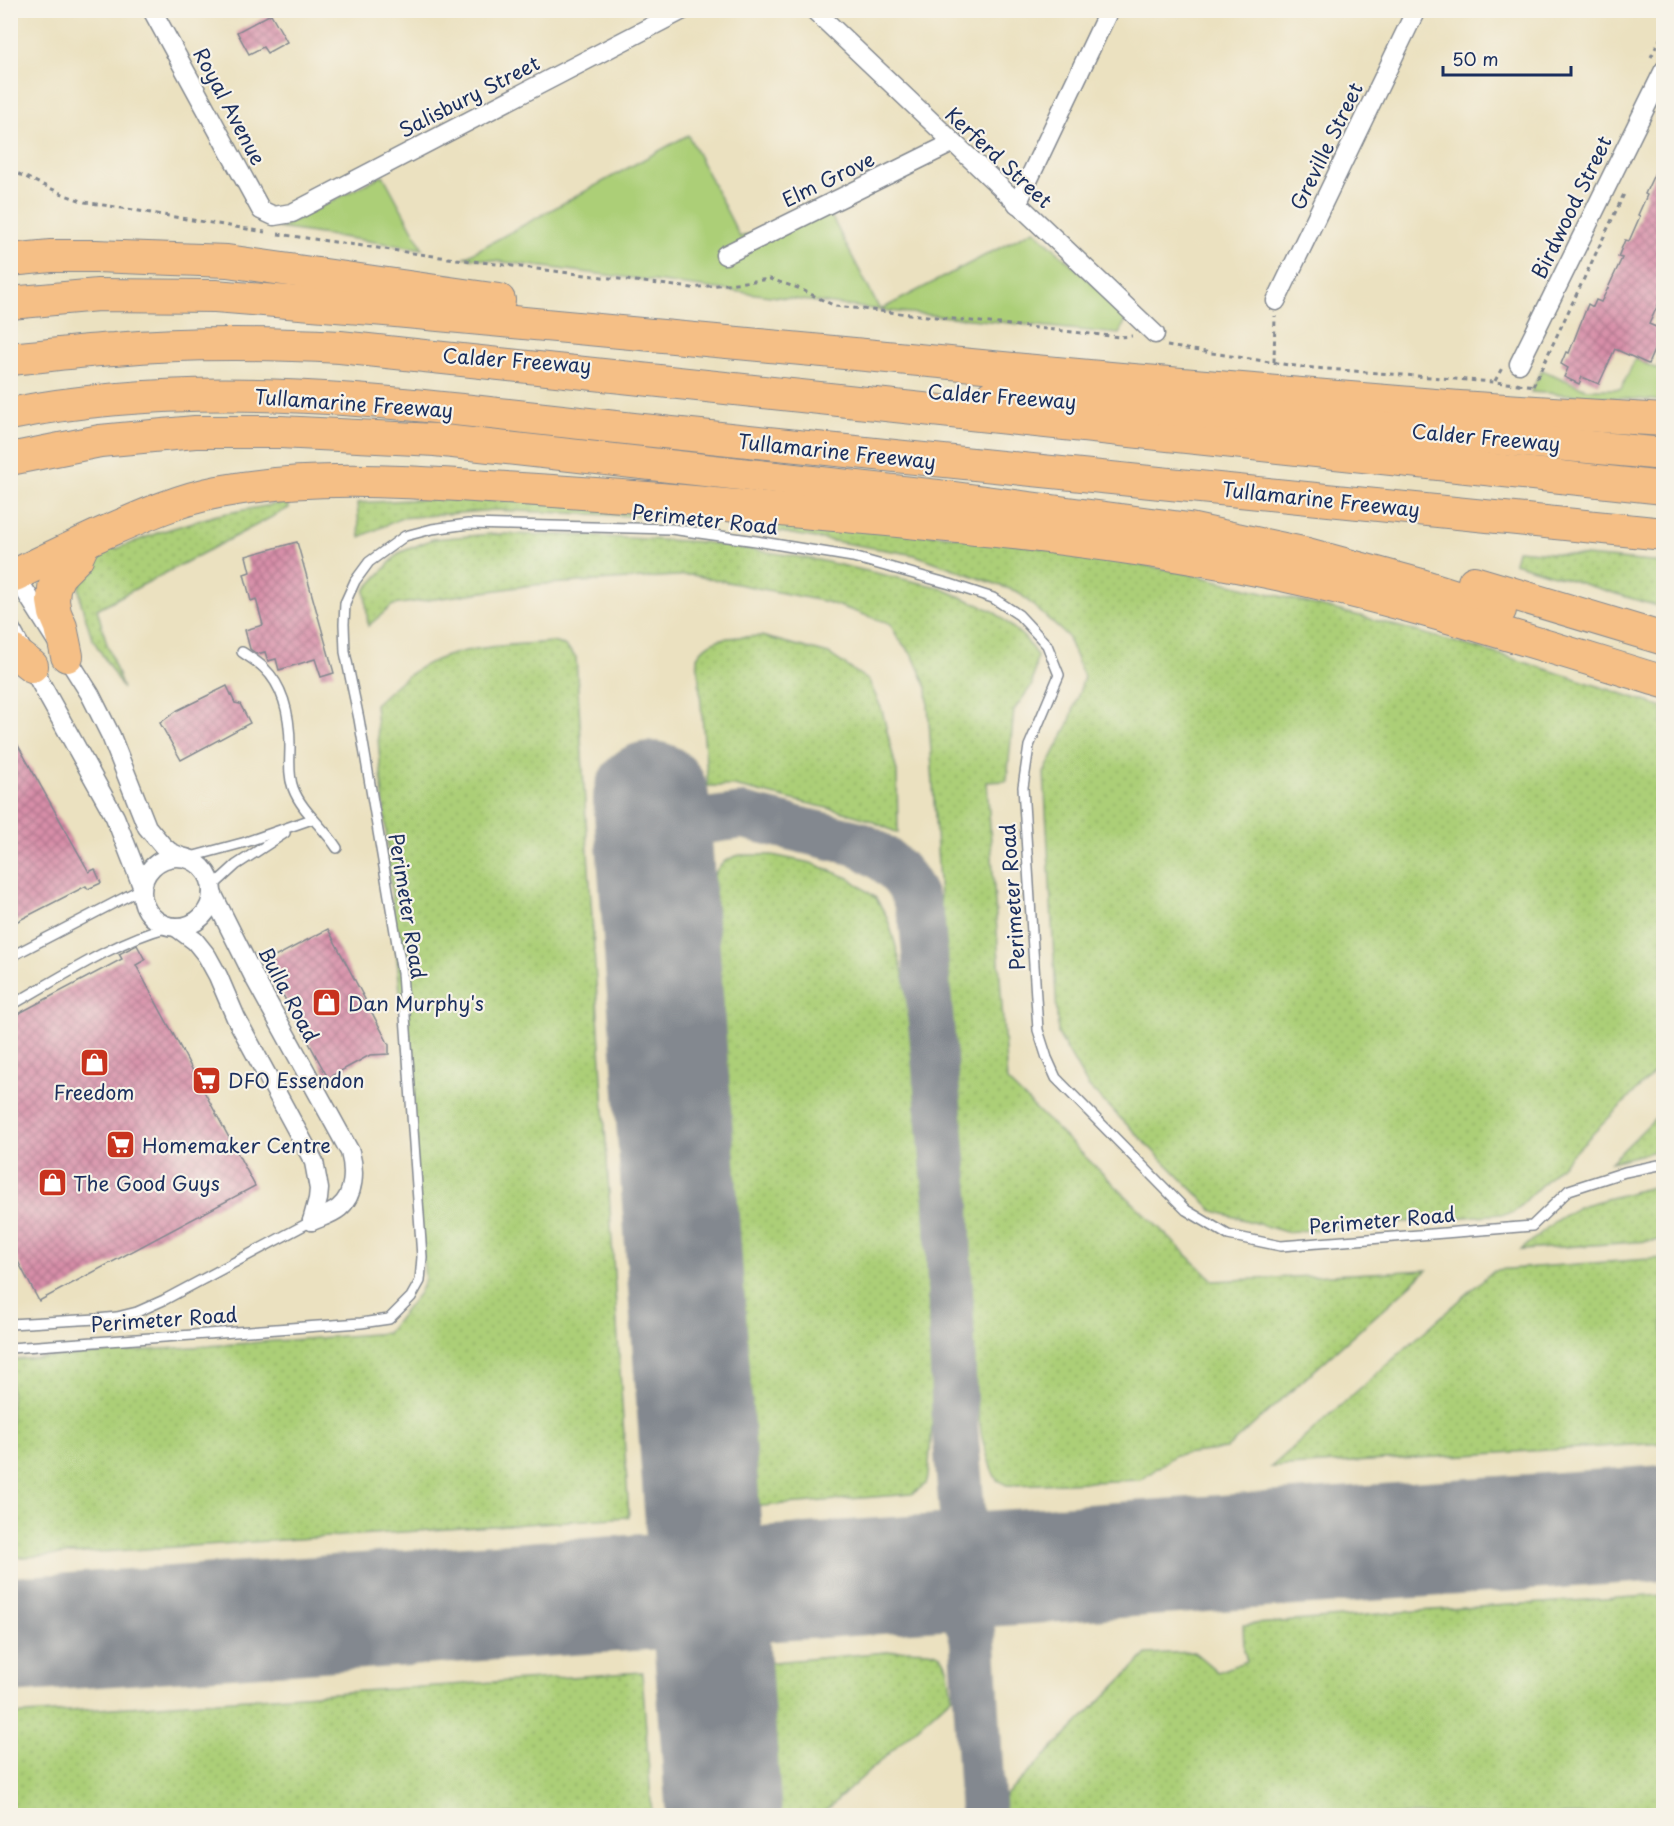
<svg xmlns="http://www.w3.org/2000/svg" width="1674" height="1826" font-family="'Playpen Sans',sans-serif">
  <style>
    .grass { fill: url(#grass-dots); stroke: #647f6a; stroke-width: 1.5 }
    .park { fill: #accf77; stroke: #647f6a; stroke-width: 1.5 }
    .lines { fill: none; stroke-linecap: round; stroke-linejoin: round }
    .taxiway { stroke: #83888f; stroke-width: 46 }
    .runway { stroke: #83888f; stroke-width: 116 }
    .building { fill: url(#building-cross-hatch) }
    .lane-casing { stroke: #83888f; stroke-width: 12 }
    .street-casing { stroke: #83888f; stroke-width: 21 }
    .highway-casing { stroke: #83888f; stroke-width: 34 }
    .path { stroke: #83888f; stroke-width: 3; stroke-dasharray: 4.5 4.5; stroke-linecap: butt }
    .lane { stroke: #fff; stroke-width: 9 }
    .street { stroke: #fff; stroke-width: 18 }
    .highway { stroke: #f5bf86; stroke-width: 32 }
    .labels { text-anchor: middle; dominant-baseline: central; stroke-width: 4.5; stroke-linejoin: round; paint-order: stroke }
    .street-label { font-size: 20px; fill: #1b2f5e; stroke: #f7f3e8 }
    .poi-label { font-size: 20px; fill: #1b2f5e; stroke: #f7f3e8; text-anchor: start }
  </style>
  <defs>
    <pattern id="grass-dots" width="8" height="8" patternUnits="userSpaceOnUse" patternTransform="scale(1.5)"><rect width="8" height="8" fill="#accf77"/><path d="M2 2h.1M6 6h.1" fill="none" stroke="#93b269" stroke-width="1.8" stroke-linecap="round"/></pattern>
    <pattern id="building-cross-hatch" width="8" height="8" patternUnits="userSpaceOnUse" patternTransform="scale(1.5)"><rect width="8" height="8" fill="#d78ea8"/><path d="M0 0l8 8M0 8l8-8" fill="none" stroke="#ae748c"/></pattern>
  </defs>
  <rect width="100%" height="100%" fill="#f7f3e8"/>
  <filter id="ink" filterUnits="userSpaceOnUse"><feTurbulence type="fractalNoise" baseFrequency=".0167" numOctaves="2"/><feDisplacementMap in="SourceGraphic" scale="12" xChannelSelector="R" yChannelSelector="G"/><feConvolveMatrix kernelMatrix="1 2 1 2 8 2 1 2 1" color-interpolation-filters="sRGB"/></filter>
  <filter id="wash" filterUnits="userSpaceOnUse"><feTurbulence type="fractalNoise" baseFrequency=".008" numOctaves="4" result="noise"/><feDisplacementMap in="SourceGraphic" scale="24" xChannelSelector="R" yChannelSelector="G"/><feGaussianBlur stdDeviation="1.35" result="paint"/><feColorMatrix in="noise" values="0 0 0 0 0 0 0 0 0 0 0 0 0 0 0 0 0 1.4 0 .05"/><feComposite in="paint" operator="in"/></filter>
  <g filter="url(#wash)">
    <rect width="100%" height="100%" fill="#ebe1c0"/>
    <!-- grass -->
    <g class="grass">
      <polygon points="428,499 579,501 1002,541 1182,572 1360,616 1505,656 1663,707 1663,1064 1513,1213 1286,1232 1214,1211 1088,1086 1058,1034 1044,773 1069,723 1084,677 1067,636 1018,592 915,555 704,519 494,510 402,518 360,537 357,503"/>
      <polygon points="287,502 289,508 97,609 107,644 123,689 92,638 81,603 79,587 80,573 105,544 116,549 160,532 217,515"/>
      <polygon points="492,534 569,535 703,542 818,560 938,587 993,611 1025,638 1037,656 1032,685 1014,710 1007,781 987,782 1007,1081 1214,1281 1427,1270 1226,1449 1175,1455 1141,1480 1013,1485 1007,1485 997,1480 992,1471 982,1438 976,1400 970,1280 944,963 927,688 913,656 897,637 891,624 827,602 692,575 532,585 393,605 368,626 365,590 399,553 433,539"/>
      <polygon points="1517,550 1663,563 1663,608 1514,563"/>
      <path d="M761,636L829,654L869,681L882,710L897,772L898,833L867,819L844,812L734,786H708L697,657C711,633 736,638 761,636Z"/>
      <path d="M552,642L564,645L576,657L629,1517L11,1558V1360L387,1333L419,1293L425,1279L375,704C386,694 397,683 410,674C451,645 503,646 552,642Z"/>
      <path d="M740,855H772L811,863L849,878L876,898L887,917L895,943L907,989L927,1236L933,1413L928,1477L926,1484L912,1494L750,1507L744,1455L712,882C716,866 724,859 740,855Z"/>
      <polygon points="1663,1110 1663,1149 1611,1162"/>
      <polygon points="1663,1184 1663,1240 1521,1250 1555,1221 1580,1206"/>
      <polygon points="1663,1258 1663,1443 1271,1467 1494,1270"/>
      <polygon points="1663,1595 1663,1815 1002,1815 1001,1800 1147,1654 1194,1652 1218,1672 1247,1661 1244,1650 1243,1625 1403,1612"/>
      <path d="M909,1650C917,1651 927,1650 934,1652C950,1656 949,1682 952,1696L821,1815H770L763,1663Z"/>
      <polygon points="642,1672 652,1815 11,1815 11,1715"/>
    </g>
    <!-- park -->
    <g class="park">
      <polygon points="688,135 740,237 828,210 880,310 1034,230 1128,316 1119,334 880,310 465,257"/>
      <polygon points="383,175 423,249 279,228"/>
      <polygon points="1663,355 1663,401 1531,392 1542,370 1586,389 1621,389 1635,359 1657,369"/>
    </g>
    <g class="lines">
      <!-- taxiway -->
      <g class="taxiway">
        <path d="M660,932V876L663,859L679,835L692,825L705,821L743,816L856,843C893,860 914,881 922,922L947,1204L955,1428L973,1644L983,1816"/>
        <path d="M904,1575C939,1581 962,1601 972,1635"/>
      </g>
      <!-- runway -->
      <g class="runway">
        <polyline points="651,799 724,1816"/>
        <polyline points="10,1635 1664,1523"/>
      </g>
    </g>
    <g id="blocks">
      <!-- building -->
      <g class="building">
        <polygon points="271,14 287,42 267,53 263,47 249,54 237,32"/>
        <polygon points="1664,153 1664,292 1649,324 1663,330 1648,364 1615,349 1599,384 1582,377 1579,384 1564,377 1568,368 1561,364 1566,352 1569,353 1588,304 1593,307 1596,300 1601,302 1608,288 1622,258 1618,257 1625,240 1629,241 1640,216 1638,215 1647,195 1645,194"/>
        <polygon points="297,542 334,673 321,677 315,659 279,670 276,659 268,661 265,652 257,654 250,649 245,630 263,625 256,599 251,601 244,574 250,572 246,556"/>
        <polygon points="227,686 235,703 240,704 250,723 181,760 160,723 178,710"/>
        <polygon points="10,731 89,872 95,869 101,883 88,889 86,886 10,925"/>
        <polygon points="328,929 389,1045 389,1054 370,1055 328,1078 265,962"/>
        <polygon points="137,945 145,960 136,965 255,1186 39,1301 15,1256 10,1258 10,1018 122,959 119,954"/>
      </g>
    </g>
  </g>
  <g filter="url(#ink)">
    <use href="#blocks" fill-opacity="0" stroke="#83888f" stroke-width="1.5"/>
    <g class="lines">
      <defs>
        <g id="lane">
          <path d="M242,652C249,657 258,662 264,668C285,688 290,719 290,746C290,760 288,775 293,788C302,812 324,827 337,848"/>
          <polyline points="187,858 246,842 312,819"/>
          <polyline points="212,887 236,865 285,833"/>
          <polyline points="10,957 141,889"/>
          <path d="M10,1006C60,978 115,941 169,927"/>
          <polyline points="10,1324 97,1319 117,1317 137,1312 164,1300 312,1221"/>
          <polyline points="10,1348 361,1323 389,1319 411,1297 420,1281 422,1257 402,973 359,719 345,652 344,624 345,603 355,581 369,562 405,536 432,529 468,524 671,529 756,541 853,557 950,584 993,598 1019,615 1047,645 1059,675 1029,746 1023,787 1038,1030 1047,1058 1056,1078 1186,1210 1228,1235 1281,1246 1532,1226 1569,1190 1625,1172 1664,1164"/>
        </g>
        <g id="street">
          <polyline points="152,10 261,210 274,216 292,213 683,10"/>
          <polyline points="814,10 1155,334"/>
          <polyline points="1017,204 1109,10"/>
          <polyline points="725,255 952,143"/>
          <polyline points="1276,301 1416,10"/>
          <polyline points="1519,364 1664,70"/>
          <polyline points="15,575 90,694 111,736 147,827 163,846 170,852 181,857"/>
          <polyline points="10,628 115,817 142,886"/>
          <circle cx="177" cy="892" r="35"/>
          <path d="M212,893L255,979L350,1152C355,1170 355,1195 339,1208C332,1214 321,1217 312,1221"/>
          <polyline points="176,927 195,941 207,956 218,976 236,1018 314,1162 319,1189 318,1199 312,1221"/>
        </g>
        <g id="highway">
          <polyline points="10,260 51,256 95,256 227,261 499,300"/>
          <polyline points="10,303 98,295 215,296 385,310 1121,379 1459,407 1664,420"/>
          <path d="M10,359C45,356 80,351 115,349C190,342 265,343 340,347L1664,488"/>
          <polyline points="992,396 1244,415 1664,454"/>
          <path d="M10,414C184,380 352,397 526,417C603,426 681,434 758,442C1060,475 1362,502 1664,534"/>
          <polyline points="10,459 100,441 195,432 280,432 435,440 938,496 1189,529 1307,554 1421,585 1500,610"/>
          <path d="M15,575C43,561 71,548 99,535C138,518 176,500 218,492C308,475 398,481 489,487C554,491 618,495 683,501C871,519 1061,532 1247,568C1388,595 1526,640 1664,682"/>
          <polyline points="1474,582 1664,639"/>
          <polyline points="10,649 32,666"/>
          <polyline points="67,656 61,627 55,613 53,601 54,588 59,576 77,558 83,545"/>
        </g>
      </defs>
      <!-- lane casing -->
      <use href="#lane" class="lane-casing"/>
      <!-- street casing -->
      <use href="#street" class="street-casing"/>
      <!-- highway casing -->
      <use href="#highway" class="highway-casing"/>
      <!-- path -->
      <g class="path">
        <polyline points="1651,57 1664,31"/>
        <polyline points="10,170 65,195 85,202 265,232"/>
        <polyline points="278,234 448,258 692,288 770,279 798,288 835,306 1119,337 1132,336"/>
        <polyline points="1167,346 1302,367 1518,384 1519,381"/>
        <polyline points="1274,362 1275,316"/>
        <polyline points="1495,381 1502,368"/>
        <polyline points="1518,384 1535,386"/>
        <polyline points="1533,386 1625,192"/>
      </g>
      <!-- lane -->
      <use href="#lane" class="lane"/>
      <!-- street -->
      <use href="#street" class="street"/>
      <!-- highway -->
      <use href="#highway" class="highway"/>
    </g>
  </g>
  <!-- icons -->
  <defs>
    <symbol id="shop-square" viewBox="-11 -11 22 22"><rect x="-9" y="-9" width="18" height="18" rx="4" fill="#c8321e" stroke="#f7f3e8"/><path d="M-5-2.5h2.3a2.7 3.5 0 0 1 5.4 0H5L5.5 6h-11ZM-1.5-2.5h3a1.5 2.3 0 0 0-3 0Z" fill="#fff"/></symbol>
    <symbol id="supermarket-square" viewBox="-11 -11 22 22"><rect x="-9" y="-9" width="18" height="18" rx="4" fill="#c8321e" stroke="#f7f3e8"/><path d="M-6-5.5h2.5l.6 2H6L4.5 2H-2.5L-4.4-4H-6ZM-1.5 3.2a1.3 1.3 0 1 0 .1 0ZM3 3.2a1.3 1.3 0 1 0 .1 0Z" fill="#fff"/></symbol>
  </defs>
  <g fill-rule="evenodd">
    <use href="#shop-square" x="310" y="986" width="33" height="33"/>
    <use href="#shop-square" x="78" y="1046" width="33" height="33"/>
    <use href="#supermarket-square" x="190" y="1064" width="33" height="33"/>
    <use href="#supermarket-square" x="104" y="1128" width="33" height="33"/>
    <use href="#shop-square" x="36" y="1166" width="33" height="33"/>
  </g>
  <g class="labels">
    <!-- street labels -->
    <g class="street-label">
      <text transform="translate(469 96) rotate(-27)">Salisbury Street</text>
      <text transform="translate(230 106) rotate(62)">Royal Avenue</text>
      <text transform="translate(1326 146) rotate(-64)">Greville Street</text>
      <text transform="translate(999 157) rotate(43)">Kerferd Street</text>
      <text transform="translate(828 179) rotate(-26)">Elm Grove</text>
      <text transform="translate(1571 207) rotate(-64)">Birdwood Street</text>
      <text transform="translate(517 360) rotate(4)">Calder Freeway</text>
      <text transform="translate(1002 396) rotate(4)">Calder Freeway</text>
      <text transform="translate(354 403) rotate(4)">Tullamarine Freeway</text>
      <text transform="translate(1486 437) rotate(5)">Calder Freeway</text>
      <text transform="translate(837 451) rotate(6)">Tullamarine Freeway</text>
      <text transform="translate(1321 499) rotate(6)">Tullamarine Freeway</text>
      <text transform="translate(705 519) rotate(6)">Perimeter Road</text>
      <text transform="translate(1012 897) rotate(-94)">Perimeter Road</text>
      <text transform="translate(408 906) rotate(81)">Perimeter Road</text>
      <text transform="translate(289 994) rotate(62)">Bulla Road</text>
      <text transform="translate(1382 1220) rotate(-5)">Perimeter Road</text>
      <text transform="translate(164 1319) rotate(-4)">Perimeter Road</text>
    </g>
    <!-- poi labels -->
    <g class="poi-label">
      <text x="348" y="1003">Dan Murphy's</text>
      <text x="228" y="1080">DFO Essendon</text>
      <text x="94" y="1092" text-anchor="middle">Freedom</text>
      <text x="142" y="1145">Homemaker Centre</text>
      <text x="73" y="1183">The Good Guys</text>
    </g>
  </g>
  <!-- margin -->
  <rect width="1674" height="1826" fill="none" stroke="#f7f3e8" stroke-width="36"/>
  <!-- scale -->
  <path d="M1443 66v9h128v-9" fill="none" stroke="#1b2f5e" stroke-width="3"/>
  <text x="1452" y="66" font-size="18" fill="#1b2f5e" stroke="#f7f3e8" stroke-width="4.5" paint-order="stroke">50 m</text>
</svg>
